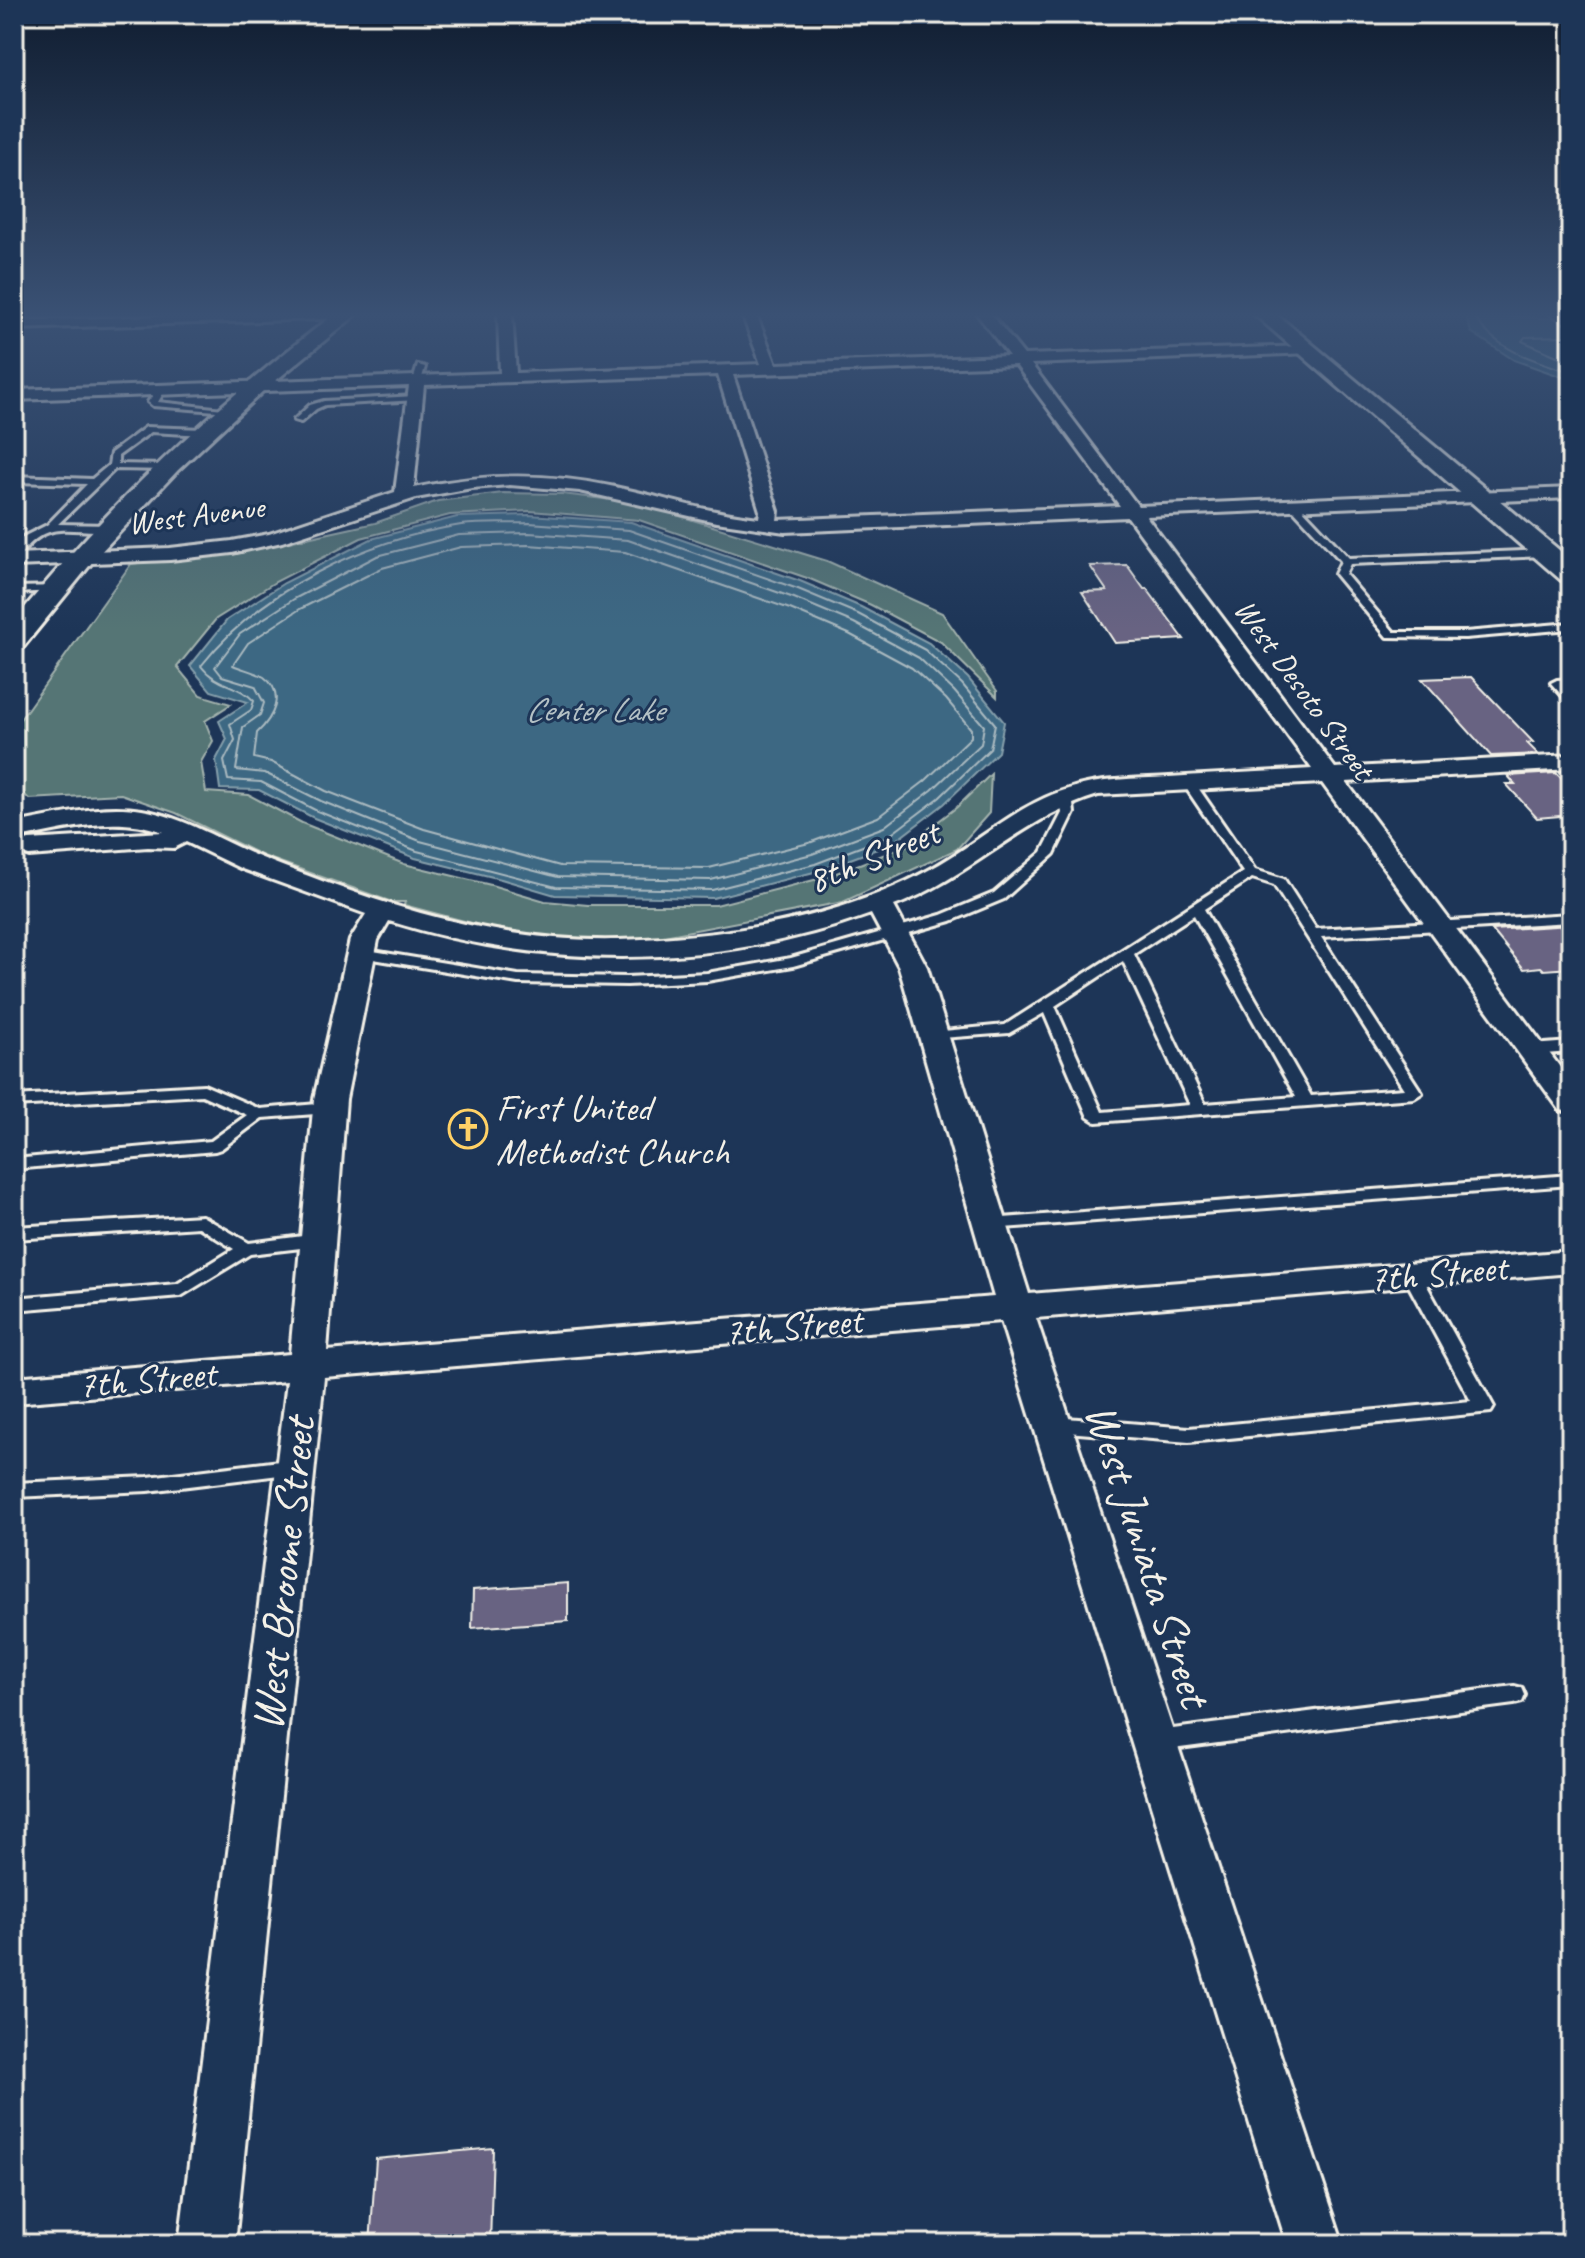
<svg xmlns="http://www.w3.org/2000/svg" width="1585" height="2258" font-family="Caveat,sans-serif">
  <style>
    .green { fill: #557574; stroke: #a4b3ae; stroke-width: 2 }
    .water { fill: #3d6883; stroke: #869fab; stroke-width: 2 }
    .lines { fill: none; stroke-linecap: round; stroke-linejoin: round }
    .shore { stroke: #abbac0; stroke-width: 2 }
    .building { fill: #686482; stroke: #f4f1e8; stroke-width: 2 }
    .lane-casing { stroke: #f4f1e8; stroke-width: 6 }
    .street-casing { stroke: #f4f1e8; stroke-width: 6 }
    .secondary-casing { stroke: #f4f1e8; stroke-width: 6 }
    .highway-casing { stroke: #f4f1e8; stroke-width: 6 }
    .lane { fill: #1d3557; fill-rule: evenodd }
    .street { fill: #1d3557; fill-rule: evenodd }
    .secondary { fill: #1d3557; fill-rule: evenodd }
    .highway { fill: #1d3557; fill-rule: evenodd }
    .labels { text-anchor: middle; dominant-baseline: central; stroke-width: 6; stroke-linejoin: round; paint-order: stroke }
    .far-street-label { font-size: 32px; fill: #f4f1e8; stroke: #1d3557 }
    .far-water-label { font-size: 34px; font-style: italic; fill: #b4c1c5; stroke: #1d3557 }
    .street-label { font-size: 38px; fill: #f4f1e8; stroke: #1d3557 }
    .poi-label { font-size: 38px; fill: #f4f1e8; stroke: #1d3557; text-anchor: start }
    .near-street-label { font-size: 46px; fill: #f4f1e8; stroke: #1d3557 }
  </style>
  <rect width="100%" height="100%" fill="#1d3557"/>
  <filter id="ink" filterUnits="userSpaceOnUse"><feTurbulence type="fractalNoise" baseFrequency=".0125" numOctaves="2"/><feDisplacementMap in="SourceGraphic" scale="16" xChannelSelector="R" yChannelSelector="G"/><feConvolveMatrix kernelMatrix="1 2 1 2 8 2 1 2 1" color-interpolation-filters="sRGB"/></filter>
  <g filter="url(#ink)">
    <!-- green -->
    <polygon class="green" points="503,493 562,494 637,503 827,561 942,613 997,691 997,697 941,642 871,605 810,579 639,520 530,511 450,515 361,538 275,582 216,619 177,667 200,695 231,704 205,721 213,741 201,762 206,792 249,795 302,823 404,864 491,885 545,901 588,905 716,905 826,877 906,846 957,807 991,774 989,813 957,849 843,902 659,937 628,939 576,939 513,934 404,905 405,902 392,902 263,856 176,813 121,794 29,799 14,784 14,728 131,564 275,545 375,523 438,501"/>
    <!-- water -->
    <g class="water">
      <path d="M1465,314C1501,314 1535,320 1571,318V380L1514,360L1471,332Z"/>
      <polygon points="529,515 631,522 800,581 861,607 929,643 968,678 1004,722 998,752 944,804 893,843 818,871 713,898 555,895 501,879 415,858 314,818 259,790 220,789 216,760 227,739 219,721 248,702 211,691 190,666 227,620 284,583 371,539 457,517"/>
    </g>
    <g class="lines">
      <!-- shore -->
      <g class="shore">
        <path d="M1473,314C1492,349 1535,361 1571,372"/>
        <polyline points="1571,336 1525,337 1522,341 1571,362"/>
        <path d="M529,523L629,530L798,589L858,614L925,650L962,684L995,724L990,749L939,798L889,836L815,864L712,890L556,887L417,851L317,811L261,782L228,780L224,761L235,740L230,724L251,710L254,701C239,684 217,687 201,666C261,589 365,540 461,525C484,522 506,524 529,523Z"/>
        <polygon points="529,533 628,540 794,598 854,623 919,658 954,691 984,726 981,744 932,790 884,827 812,854 711,880 558,877 420,841 321,801 265,773 236,770 243,727 260,715 264,703 255,686 222,676 215,667 240,634 294,599 377,556 459,535"/>
        <path d="M528,545L625,552L790,609L849,634L912,668L946,699L971,729V737L925,781L878,817L809,843L709,868L560,866L424,829L326,791L271,762L254,758L257,733C272,719 287,694 264,677C255,672 242,669 233,665L248,643L300,609L382,568L461,547Z"/>
      </g>
    </g>
    <!-- building -->
    <g class="building">
      <polygon points="1127,565 1144,589 1147,589 1184,639 1115,643 1082,592 1107,591 1090,566"/>
      <polygon points="1471,677 1533,742 1527,743 1538,754 1491,756 1422,679"/>
      <polygon points="1556,773 1571,788 1571,815 1537,818 1506,784 1515,784 1508,776"/>
      <polygon points="1571,925 1571,968 1544,970 1541,967 1524,969 1492,930"/>
      <polygon points="568,1583 568,1621 472,1628 473,1590"/>
      <polygon points="493,2148 490,2244 370,2244 376,2159"/>
    </g>
    <g class="lines">
      <defs>
        <g id="lane">
          <polygon points="418,365 425,367 421,381 417,383 413,381"/>
          <polygon points="158,388 165,390 158,402 233,410 229,412 153,406 148,402"/>
          <polygon points="416,396 419,400 325,405 316,409 301,422 294,420 310,405 324,401"/>
          <path d="M146,427L204,429L208,432L204,435L151,432L118,456V464L166,465L169,466V470L115,469L58,524L110,525L113,526V530C69,535 47,515 17,560L14,561V550L23,537L47,525L87,484L14,482V476L92,479L109,465L111,453Z"/>
          <polygon points="1291,503 1297,503 1349,558 1545,550 1550,553 1545,556 1350,564 1345,574 1394,632 1465,632 1571,623 1571,629 1465,638 1387,637 1335,574 1341,561 1291,507"/>
          <polygon points="61,586 62,588 57,591 14,593 14,587"/>
          <polygon points="1571,679 1571,685 1565,686 1571,692 1571,702 1567,701 1551,683 1557,680"/>
          <path d="M1188,778L1192,779L1255,870L1284,879L1316,929L1571,914V922L1321,937L1422,1093L1414,1098L1096,1122L1088,1117L1044,1013L1009,1033L928,1039L926,1036L933,1032L1005,1025L1243,872L1182,782ZM1252,878L1274,885L1404,1089L1311,1096L1204,909ZM1194,915L1296,1097L1205,1104L1134,954ZM1123,961L1190,1105L1102,1112L1055,1006Z"/>
          <polygon points="1066,791 1072,795 1074,813 1054,854 1004,899 951,921 793,966 707,981 627,985 518,983 361,957 354,953 361,949 518,975 627,977 707,973 791,958 941,915 994,893 1042,852 1062,813 1060,795"/>
          <polygon points="1571,1042 1571,1052 1531,1055 1523,1050 1531,1045"/>
          <polygon points="204,1085 260,1109 329,1103 337,1108 329,1113 262,1118 221,1149 215,1151 14,1169 14,1159 211,1141 247,1115 202,1095 14,1106 14,1096"/>
          <polygon points="1571,1175 1571,1185 989,1229 980,1224 989,1219"/>
          <polygon points="202,1216 249,1243 318,1234 327,1240 318,1246 250,1254 181,1296 14,1310 14,1298 177,1284 234,1249 199,1227 14,1239 14,1227"/>
          <polygon points="1412,1269 1418,1271 1421,1275 1494,1407 1491,1412 1189,1442 1054,1431 1047,1429 1044,1424 1047,1419 1054,1417 1189,1428 1471,1401 1403,1275 1406,1271"/>
          <polygon points="296,1459 303,1461 306,1466 303,1471 296,1473 148,1491 14,1497 14,1483 148,1477"/>
          <polygon points="1514,1686 1522,1688 1525,1695 1522,1702 1514,1704 1157,1751 1149,1748 1146,1741 1149,1734 1157,1731"/>
        </g>
        <g id="street">
          <polygon points="223,314 356,314 349,318 14,329 14,321"/>
          <path d="M498,314H512L516,373L761,364L742,314H756L776,364L1009,356L977,314H991L1024,355L1306,346L1311,347V353L1031,364L1138,506L1571,488V498L1146,516L1335,768L1571,755V769L1346,782L1571,1082V1112L1560,1110L1322,783L1098,795C1023,817 968,879 894,906L927,967L1029,1294L1571,1251V1273L1036,1318L1343,2244H1287L1001,1321L324,1377L235,2244H179L287,1381L14,1403V1377L290,1354L314,1099L350,940L366,914L242,869L186,842L174,848L148,847L29,856L20,853L16,848L20,843L29,840L163,832C114,814 63,830 14,839V823C56,816 100,803 142,810C185,817 222,842 262,858C375,903 494,943 618,940C722,937 834,921 927,871C975,846 1015,805 1068,789C1101,778 1134,779 1169,777C1216,774 1264,772 1312,769L1128,517L785,532L716,522L580,491L510,485L472,488L416,498L282,542L232,553L170,560L14,566V554L170,548L232,541L269,534L395,492L409,386L14,400V390L500,373ZM1016,365L1120,506L777,520L778,511L733,375ZM718,375L760,511L759,518C710,513 662,497 615,487C547,472 482,473 414,488L424,385ZM871,914L899,967L994,1297L327,1351L346,1099L378,940L389,921C544,970 717,970 871,914Z"/>
          <polygon points="1551,314 1571,316 1571,326"/>
        </g>
        <polygon id="secondary" points="1254,314 1276,314 1571,560 1571,582 1561,580"/>
        <path id="highway" d="M335,314H357L263,391L178,470L98,555L24,646L14,649V621C108,505 216,404 335,314Z"/>
      </defs>
      <!-- lane casing -->
      <use href="#lane" class="lane-casing"/>
      <!-- street casing -->
      <use href="#street" class="street-casing"/>
      <!-- secondary casing -->
      <use href="#secondary" class="secondary-casing"/>
      <!-- highway casing -->
      <use href="#highway" class="highway-casing"/>
      <!-- lane -->
      <use href="#lane" class="lane"/>
      <!-- street -->
      <use href="#street" class="street"/>
      <!-- secondary -->
      <use href="#secondary" class="secondary"/>
      <!-- highway -->
      <use href="#highway" class="highway"/>
    </g>
  </g>
  <!-- sky -->
  <linearGradient id="sky" x2="0" y2="1"><stop stop-color="#101d30"/><stop offset="0.5" stop-color="#3a5174"/><stop offset="1" stop-color="#3a5174" stop-opacity="0"/></linearGradient>
  <rect width="1585" height="630" fill="url(#sky)"/>
  <!-- icons -->
  <defs>
    <symbol id="church-ring" viewBox="-11 -11 22 22"><circle r="9.5" fill="#1d3557" stroke="#ffd166" stroke-width="1.5"/><path d="M-1.2-6h2.4v3.5h3.3v2.4h-3.3V6h-2.4V-.1h-3.3v-2.4h3.3Z" fill="#ffd166"/></symbol>
  </defs>
  <g fill-rule="evenodd">
    <use href="#church-ring" x="446" y="1107" width="44" height="44"/>
  </g>
  <g class="labels">
    <!-- far-street labels -->
    <g class="far-street-label">
      <text transform="translate(196 515) rotate(-7)">West Avenue</text>
      <text transform="translate(1304 689) rotate(54)">West Desoto Street</text>
    </g>
    <!-- far-water labels -->
    <g class="far-water-label">
      <text x="594" y="709">Center Lake</text>
    </g>
    <!-- street labels -->
    <g class="street-label">
      <text transform="translate(873 856) rotate(-22)">8th Street</text>
      <text transform="translate(1438 1273) rotate(-5)">7th Street</text>
      <text transform="translate(793 1326) rotate(-5)">7th Street</text>
      <text transform="translate(147 1379) rotate(-5)">7th Street</text>
    </g>
    <!-- poi labels -->
    <g class="poi-label">
      <text x="496" y="1107">First United<tspan x="496" dy="44">Methodist Church</tspan></text>
    </g>
    <!-- near-street labels -->
    <g class="near-street-label">
      <text transform="translate(1148 1555) rotate(72)">West Juniata Street</text>
      <text transform="translate(283 1574) rotate(-84)">West Broome Street</text>
    </g>
  </g>
  <!-- margin -->
  <rect width="1585" height="2258" fill="none" stroke="#1d3557" stroke-width="48"/>
  <rect x="24" y="24" width="1537" height="2210" fill="none" stroke="#f4f1e8" stroke-width="3" filter="url(#ink)"/>
</svg>
